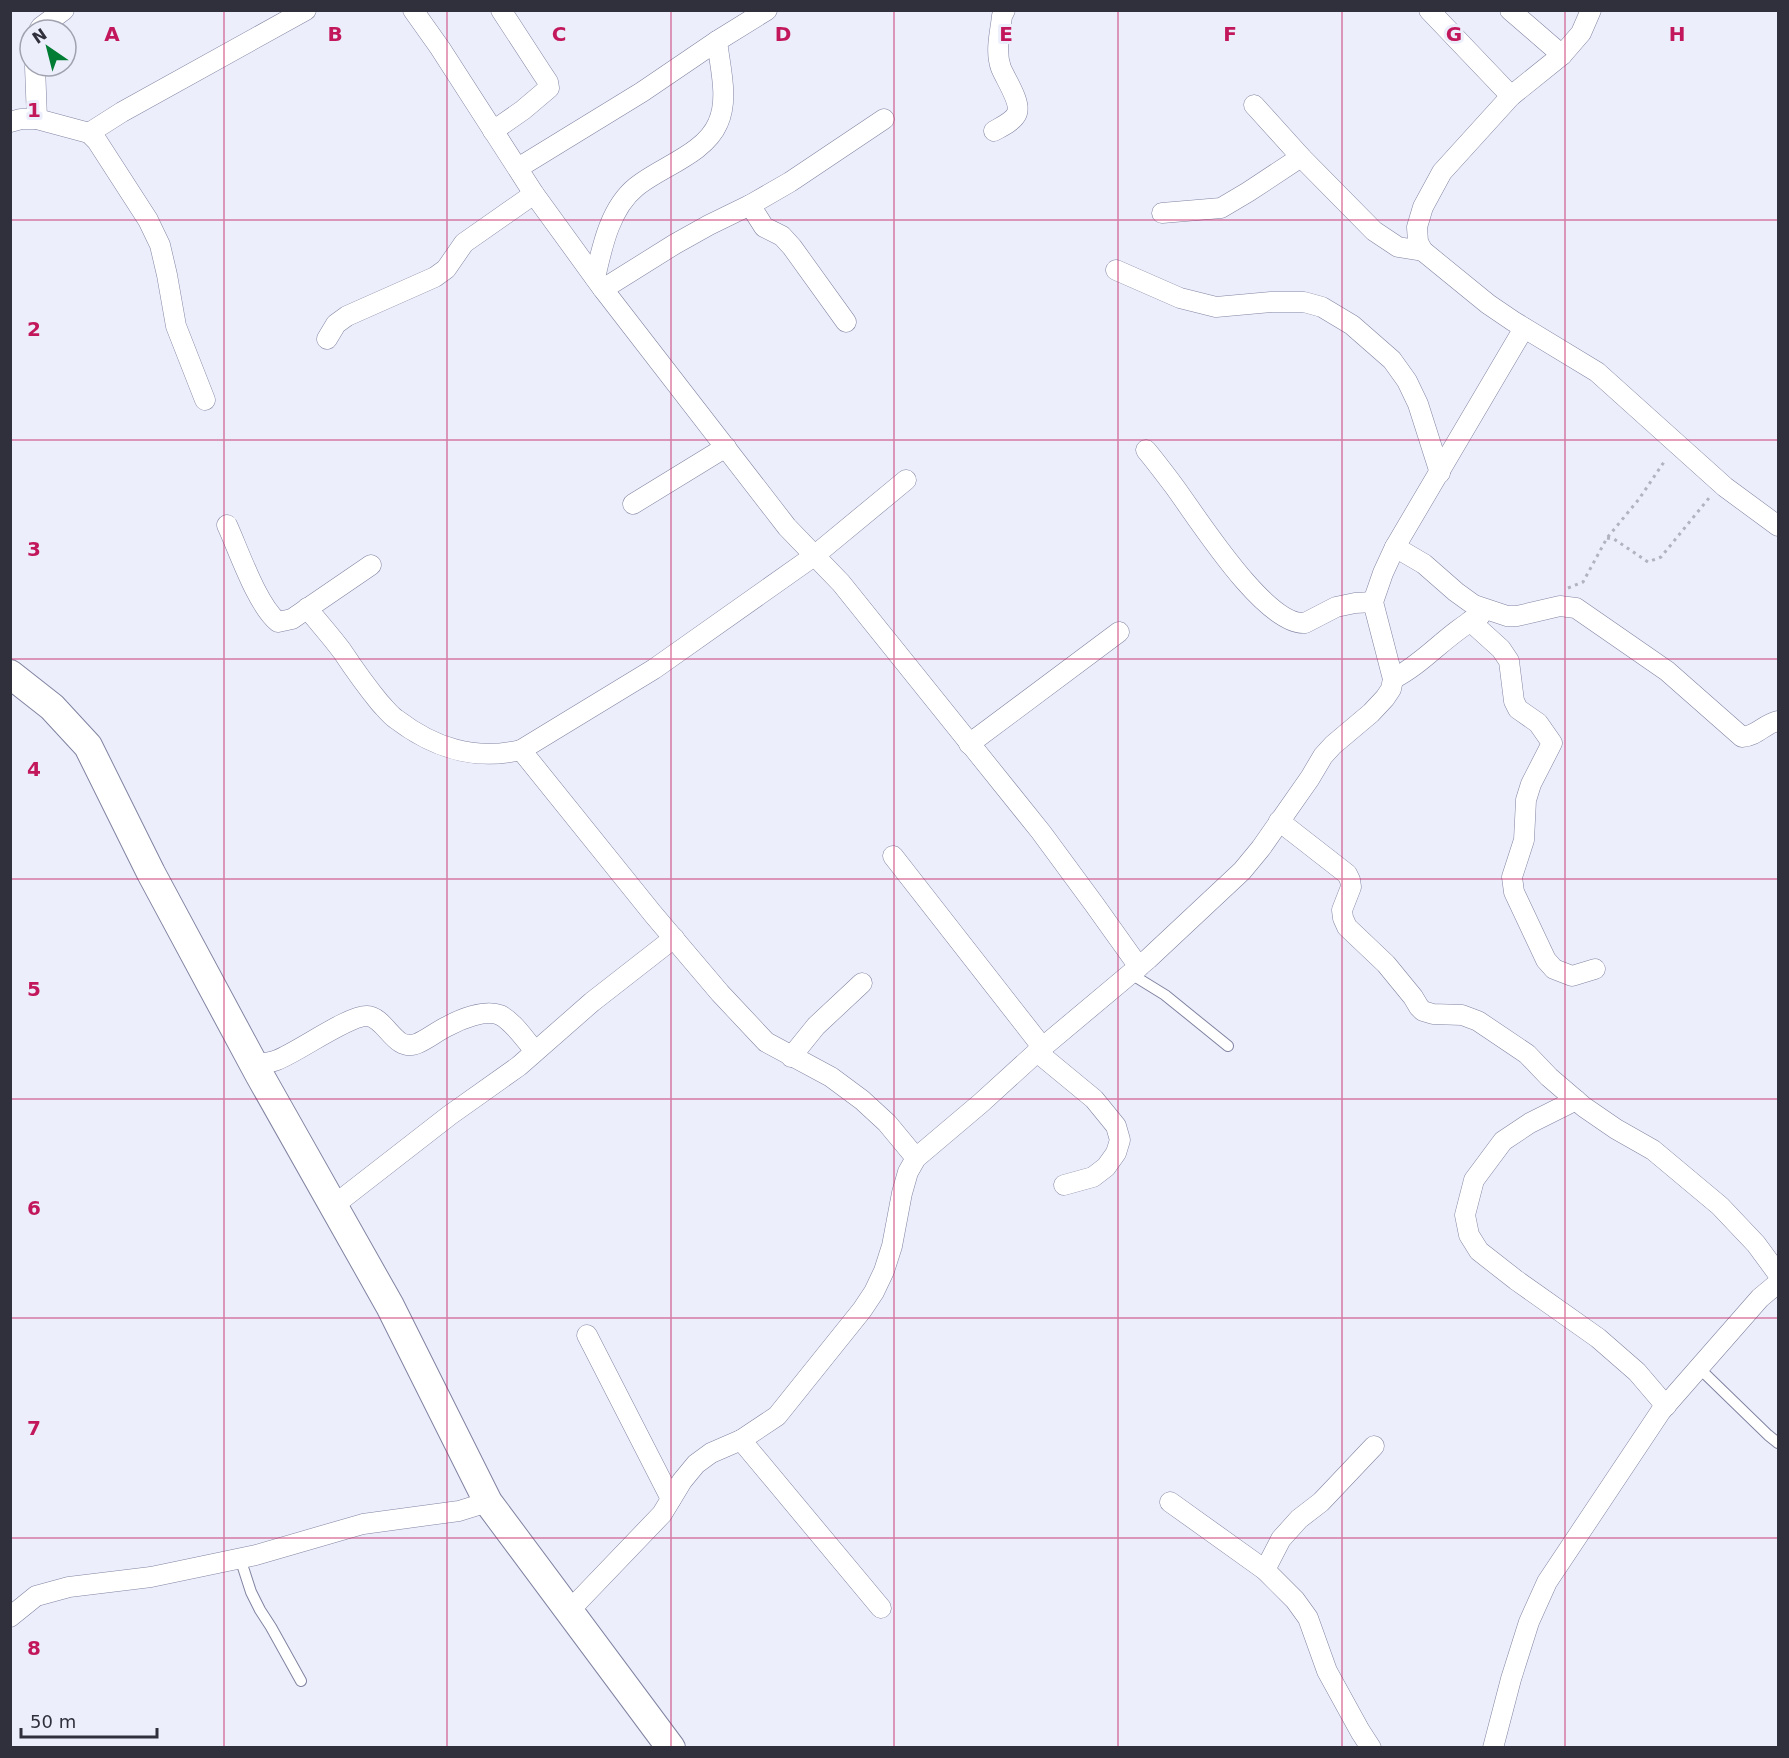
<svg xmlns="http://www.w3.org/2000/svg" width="1789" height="1758" font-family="'DejaVu Sans',sans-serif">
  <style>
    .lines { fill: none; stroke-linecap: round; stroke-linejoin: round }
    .service-casing { stroke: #8184a1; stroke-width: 12 }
    .minor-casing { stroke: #8184a1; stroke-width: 21 }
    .secondary-casing { stroke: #8184a1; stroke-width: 30 }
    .path { stroke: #b1b3c0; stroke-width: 3; stroke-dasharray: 3 4.5; stroke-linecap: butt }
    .service { stroke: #fff; stroke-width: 10 }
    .minor { stroke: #fff; stroke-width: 20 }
    .secondary { stroke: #fff; stroke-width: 28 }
    .grid { fill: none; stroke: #c2185b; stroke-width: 1.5; stroke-opacity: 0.55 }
    .grid-label { font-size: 20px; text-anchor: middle; font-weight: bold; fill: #c2185b; stroke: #eceefb; stroke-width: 6; stroke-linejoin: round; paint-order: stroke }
  </style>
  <rect width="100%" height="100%" fill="#eceefb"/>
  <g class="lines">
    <defs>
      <g id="service">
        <polyline points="1131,974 1165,995 1228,1046"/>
        <polyline points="1699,1368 1768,1435 1778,1443"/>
        <polyline points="240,1558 251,1592 260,1610 271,1627 301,1681"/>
      </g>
      <g id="minor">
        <polyline points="413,10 440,48 534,194 603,289 787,527 841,583 1041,832 1094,904 1139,967"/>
        <polyline points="1429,10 1511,96"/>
        <polyline points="1510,10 1562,55"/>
        <polyline points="1591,10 1581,33 1562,55 1511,96 1442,172 1423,207 1417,227 1418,242 1423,251 1488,304 1513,321 1597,372 1725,487 1778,526"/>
        <polyline points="39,30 41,27 64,10"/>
        <polyline points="35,66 37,119"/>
        <polyline points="1254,105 1301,157 1374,231 1398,247 1423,251"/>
        <polyline points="10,122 21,119 37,119 89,133 97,141 148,220 160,245 167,275 176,326 205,400"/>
        <polyline points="493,131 523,110 549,88 548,82 542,73 501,10"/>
        <path d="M994,131C1001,127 1014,121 1017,113C1021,102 1006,80 1001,68C995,51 1000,34 1002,16L1005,10"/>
        <polyline points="89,133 122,112 306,10"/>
        <polyline points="518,168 642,92 717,41 767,10"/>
        <polyline points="750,205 764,227 782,236 792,247 846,322"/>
        <polyline points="1162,213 1221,208 1248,192 1301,157"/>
        <polyline points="1116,270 1180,298 1216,307 1271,302 1304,302 1322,307 1352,325 1392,360 1407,381 1418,404 1440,473"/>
        <path d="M595,278C602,247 610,208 636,187C660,167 705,154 718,123C729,99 720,67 717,41"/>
        <polyline points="603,289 675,244 709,225 750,205 790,182 884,119"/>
        <polyline points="327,339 336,324 347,316 435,277 446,269 464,243 534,194"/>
        <path d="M1146,450C1156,462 1165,474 1174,486C1197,517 1265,626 1305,623L1336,607L1355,603L1373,602"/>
        <polyline points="633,504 726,447"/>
        <path d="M227,525C239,551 257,605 278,622L292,619L371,565"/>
        <path d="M1395,547L1424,564L1456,592L1474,605L1507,616H1517L1560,606L1576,608L1667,671L1742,737C1757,736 1764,724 1778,721"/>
        <path d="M307,608C319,623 331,636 342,651C354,669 366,686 380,703C385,708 390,715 396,719C434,748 474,761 521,750L654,669L814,556L906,480"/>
        <polyline points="1470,621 1501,649 1509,661 1514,701 1518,709 1538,723 1552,743 1531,784 1526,800 1524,840 1512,877 1514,892 1546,960 1554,969 1572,976 1595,969"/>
        <path d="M1393,679C1426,662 1447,633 1480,616"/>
        <polyline points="969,744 1119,632"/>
        <polyline points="521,750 653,914 720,993 766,1042 831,1077 862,1100 887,1123 916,1158"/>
        <polyline points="1279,821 1347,874 1350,880 1351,887 1342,910 1343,918 1347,927 1386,964 1413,997 1419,1007 1423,1011 1433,1014 1462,1015 1478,1021 1527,1054 1549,1077 1584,1107 1616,1129 1653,1150 1720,1206 1756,1244 1778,1274"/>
        <polyline points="893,856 1043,1048"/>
        <polyline points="1037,1052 1094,1099 1116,1126 1120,1140 1116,1153 1106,1167 1093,1177 1064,1185"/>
        <polyline points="791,1057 816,1026 862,983"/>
        <path d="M255,1065C262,1063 270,1063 277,1060C298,1052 349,1015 367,1016C386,1017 394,1052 416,1044C427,1040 437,1031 448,1026C461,1019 485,1009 500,1015C514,1022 525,1040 535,1051"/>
        <polyline points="1576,1100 1530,1123 1503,1141 1474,1180 1465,1215 1469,1235 1479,1251 1516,1280 1598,1338 1637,1372 1666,1406"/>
        <polyline points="333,1206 450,1115 519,1066 592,1002 674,938"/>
        <polyline points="587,1335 671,1499"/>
        <polyline points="741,1440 881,1608"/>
        <polyline points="1170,1502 1265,1570 1295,1600 1308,1618 1327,1671 1360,1731 1371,1748"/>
        <polyline points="1265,1570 1281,1539 1299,1519 1321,1502 1374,1446"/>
        <polyline points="569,1611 662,1514 682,1481 696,1464 711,1453 741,1440 777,1416 862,1310 874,1292 884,1271 892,1246 902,1193 908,1172 916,1158 981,1103 1037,1052 1148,959 1242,871 1261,848 1310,778 1323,756 1333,745 1371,713 1385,698 1391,689 1393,679 1373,602 1383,573 1395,547 1524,328"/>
        <polyline points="10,1617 36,1596 69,1587 151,1577 256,1555 363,1524 459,1511 488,1502"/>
        <polyline points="1493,1748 1511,1679 1529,1622 1547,1582 1661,1411 1760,1298 1778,1283"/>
      </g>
      <polyline id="secondary" points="10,674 52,707 88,746 151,873 259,1074 390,1306 488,1502 671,1748"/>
    </defs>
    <!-- service casing -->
    <use href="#service" class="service-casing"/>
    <!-- minor casing -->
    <use href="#minor" class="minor-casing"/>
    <!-- secondary casing -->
    <use href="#secondary" class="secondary-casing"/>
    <!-- path -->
    <g class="path">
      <polyline points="1607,538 1614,539 1648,562 1661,557 1709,498"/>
      <polyline points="1568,588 1583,582 1607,538 1639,499 1666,459"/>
    </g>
    <!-- service -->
    <use href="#service" class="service"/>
    <!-- minor -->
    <use href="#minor" class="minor"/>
    <!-- secondary -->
    <use href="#secondary" class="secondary"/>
  </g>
  <!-- grid -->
  <path class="grid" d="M224,10V1748M447,10V1748M671,10V1748M894,10V1748M1118,10V1748M1342,10V1748M1565,10V1748M10,220H1778M10,440H1778M10,659H1778M10,879H1778M10,1099H1778M10,1318H1778M10,1538H1778"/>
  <g class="grid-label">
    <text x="112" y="41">A</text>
    <text x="335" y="41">B</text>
    <text x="559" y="41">C</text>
    <text x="783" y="41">D</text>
    <text x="1006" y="41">E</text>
    <text x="1230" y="41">F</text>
    <text x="1454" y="41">G</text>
    <text x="1677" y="41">H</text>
    <text x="34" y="117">1</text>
    <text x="34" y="336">2</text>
    <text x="34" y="556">3</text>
    <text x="34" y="776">4</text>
    <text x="34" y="996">5</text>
    <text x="34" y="1215">6</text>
    <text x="34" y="1435">7</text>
    <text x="34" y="1655">8</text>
  </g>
  <!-- border -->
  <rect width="1789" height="1758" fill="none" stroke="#2f303c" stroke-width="24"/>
  <!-- north arrow -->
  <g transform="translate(48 48) rotate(325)"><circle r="28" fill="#eceefb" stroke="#a0a2af" stroke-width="1.5"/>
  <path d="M0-4.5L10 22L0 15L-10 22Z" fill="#007c34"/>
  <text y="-9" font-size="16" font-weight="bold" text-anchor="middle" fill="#2f303c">N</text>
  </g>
  <!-- scale -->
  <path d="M21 1728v9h136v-9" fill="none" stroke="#2f303c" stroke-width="3"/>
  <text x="30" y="1728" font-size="18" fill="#2f303c" stroke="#eceefb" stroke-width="4.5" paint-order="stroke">50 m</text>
</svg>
